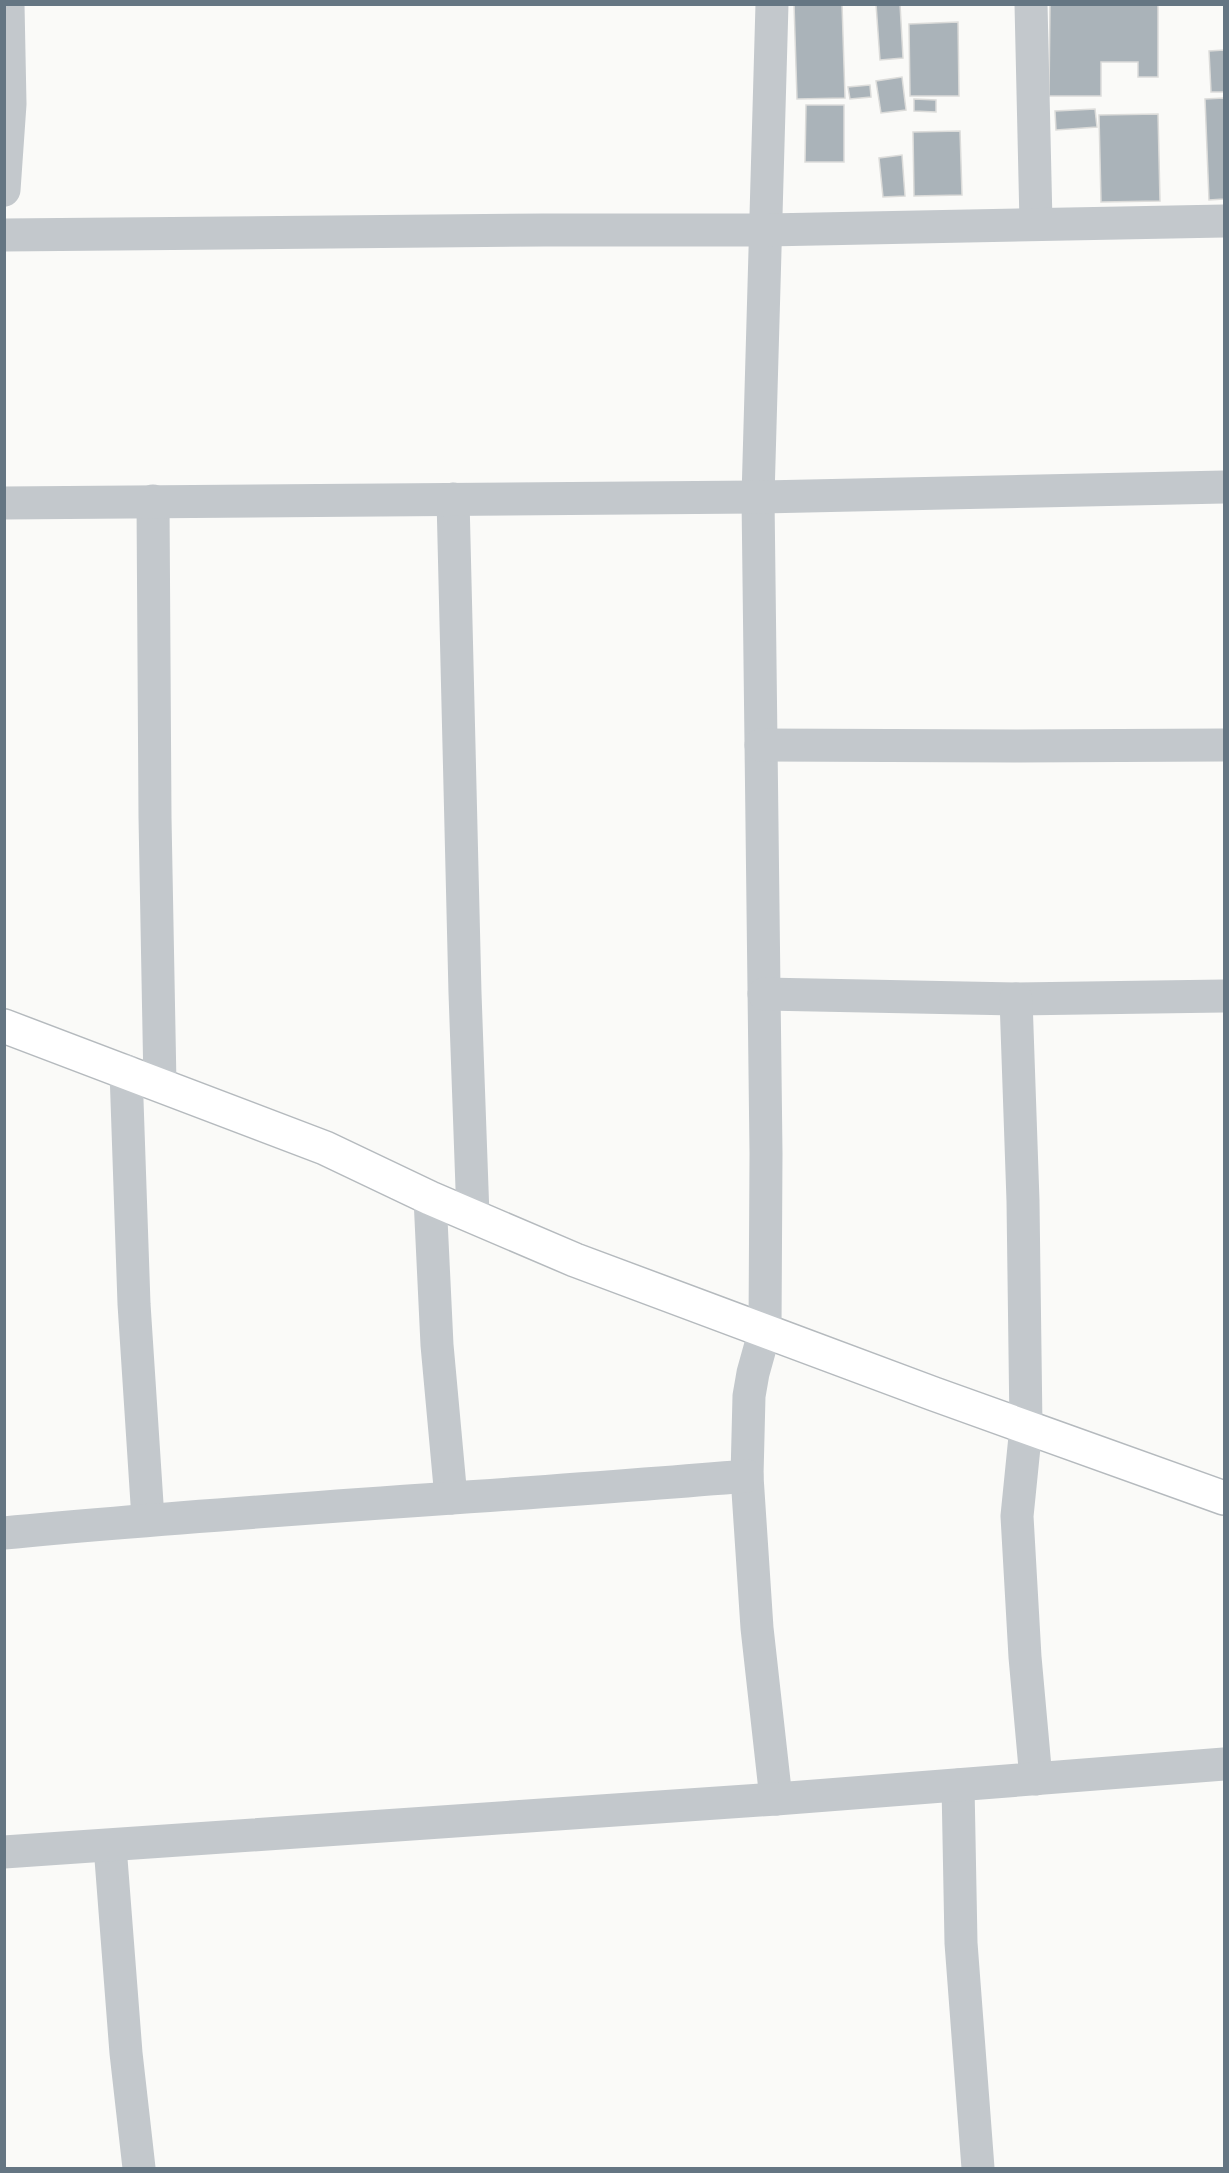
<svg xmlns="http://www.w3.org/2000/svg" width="1229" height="2173" font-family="Cabin,sans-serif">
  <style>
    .building { fill: #aab3b9; stroke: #dcdcda; stroke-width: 1.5 }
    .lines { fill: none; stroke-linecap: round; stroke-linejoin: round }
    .major-casing { stroke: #b5babe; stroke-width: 36 }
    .minor { stroke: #c3c8cc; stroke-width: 33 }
    .major { stroke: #fff; stroke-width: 33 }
  </style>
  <rect width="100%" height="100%" fill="#fafaf8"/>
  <!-- building -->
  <g class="building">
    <polygon points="794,4 842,4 845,98 797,99"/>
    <polygon points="876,4 900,4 903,58 880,60"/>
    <polygon points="1050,4 1158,4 1158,77 1138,77 1138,62 1101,62 1101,96 1049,96"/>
    <polygon points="958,22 959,96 910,96 909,24"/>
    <polygon points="1224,50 1224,92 1211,92 1209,51"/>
    <polygon points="902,77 906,110 881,113 876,81"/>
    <polygon points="870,85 871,97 850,99 848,87"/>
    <polygon points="1224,98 1224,199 1209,200 1205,99"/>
    <polygon points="914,99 936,100 936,112 914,111"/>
    <polygon points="806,105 844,105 844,162 805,162"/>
    <polygon points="1095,109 1097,127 1056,130 1055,111"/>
    <polygon points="1158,114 1160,201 1101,202 1099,115"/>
    <polygon points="960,131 962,195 914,196 913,132"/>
    <polygon points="902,155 905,196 883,197 879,158"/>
  </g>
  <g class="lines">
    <defs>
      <polyline id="major" points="4,1026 325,1148 430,1198 575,1260 934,1394 1224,1498"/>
    </defs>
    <!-- major casing -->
    <use href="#major" class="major-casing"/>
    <!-- minor -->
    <g class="minor">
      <polyline points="772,4 758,497 766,1153 765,1330 753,1373 749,1396 747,1476 757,1628 776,1799"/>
      <polyline points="1031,4 1036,223"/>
      <polyline points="4,190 10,104 8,4"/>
      <polyline points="4,235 545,230 767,230 1224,221"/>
      <polyline points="453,499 465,993 473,1216"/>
      <polyline points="153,501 155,817 160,1085"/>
      <polyline points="4,503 758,497 1224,487"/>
      <polyline points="761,745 1017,746 1224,745"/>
      <polyline points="764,994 1016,999 1224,996"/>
      <polyline points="1016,999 1023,1201 1026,1427 1017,1516 1025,1657 1036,1779"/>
      <polyline points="126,1071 134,1304 148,1519"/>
      <polyline points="430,1198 437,1345 451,1498"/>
      <path d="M4,1533C252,1509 500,1497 747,1476"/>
      <polyline points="958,1785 961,1943 978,2168"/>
      <polyline points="110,1846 126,2053 139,2168"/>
      <polyline points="4,1852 776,1799 1224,1764"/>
    </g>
    <!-- major -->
    <use href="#major" class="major"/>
  </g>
  <!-- border -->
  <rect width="1229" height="2173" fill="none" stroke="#657683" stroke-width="12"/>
</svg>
